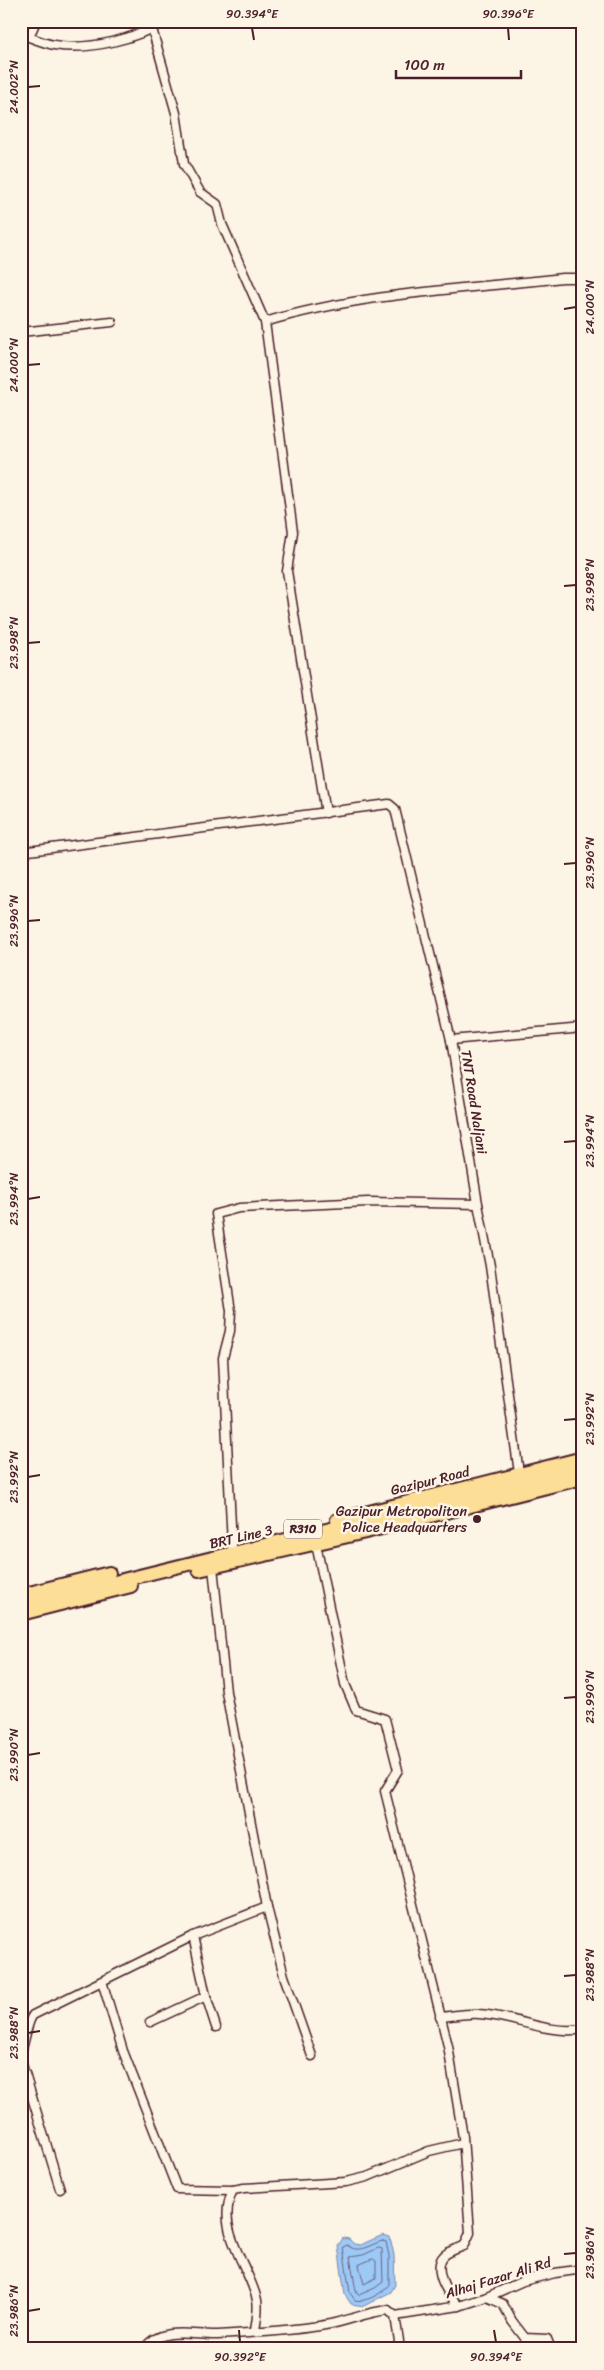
<svg xmlns="http://www.w3.org/2000/svg" width="604" height="2370" font-family="Sriracha,sans-serif">
  <style>
    .water { fill: #9dc9f7; stroke: #7c85a5 }
    .lines { fill: none; stroke-linecap: round; stroke-linejoin: round }
    .shore { stroke: #6b637d; stroke-width: 1 }
    .minor-casing { stroke: #4a1f2b; stroke-width: 11 }
    .primary-casing { stroke: #4a1f2b; stroke-width: 16 }
    .minor { stroke: #fcf5e5; stroke-width: 8 }
    .primary { stroke: #fcde96; stroke-width: 12 }
    .ticks { fill: none; stroke: #4a1f2b; stroke-width: 2 }
    .poi-dot { fill: #4a1f2b; stroke: #fcf5e5; stroke-width: 2 }
    .labels { text-anchor: middle; dominant-baseline: central; stroke-width: 5; stroke-linejoin: round; paint-order: stroke }
    .shield { fill: #fcf5e5; stroke: #7f5f63; stroke-width: 1 }
    .shield-label { font-size: 12px; font-weight: bold; fill: #4a1f2b }
    .street-label { font-size: 14px; fill: #4a1f2b; stroke: #fcf5e5 }
    .poi-label { font-size: 14px; fill: #4a1f2b; stroke: #fcf5e5; text-anchor: end }
    .neatline { fill: none; stroke: #4a1f2b; stroke-width: 2 }
    .ticks-label { font-size: 12px; text-anchor: middle; fill: #4a1f2b }
  </style>
  <rect width="100%" height="100%" fill="#fcf5e5"/>
  <filter id="ink" filterUnits="userSpaceOnUse"><feTurbulence type="fractalNoise" baseFrequency=".02" numOctaves="2"/><feDisplacementMap in="SourceGraphic" scale="10" xChannelSelector="R" yChannelSelector="G"/><feConvolveMatrix kernelMatrix="1 2 1 2 8 2 1 2 1" color-interpolation-filters="sRGB"/></filter>
  <g filter="url(#ink)">
    <!-- water -->
    <polygon class="water" points="383,2235 390,2237 394,2255 395,2285 391,2292 364,2306 351,2304 345,2295 338,2246 343,2238 349,2239 354,2244 360,2245"/>
    <g class="lines">
      <!-- shore -->
      <g class="shore">
        <path d="M383,2241L386,2242L389,2256V2284C384,2293 365,2303 355,2300L350,2293L343,2247L347,2245C359,2255 370,2244 383,2241Z"/>
        <polygon points="379,2248 382,2249 383,2282 375,2288 359,2295 356,2291 350,2257 363,2255"/>
        <polygon points="373,2259 376,2261 376,2278 364,2284 359,2265"/>
      </g>
      <defs>
        <g id="minor">
          <polyline points="152,29 176,113 184,164 200,192 217,204 222,224 265,322 293,532 287,571 326,813"/>
          <path d="M21,34C32,38 43,43 54,45C89,51 136,39 165,21"/>
          <polyline points="29,37 36,21"/>
          <path d="M265,322C361,293 464,289 563,278H583"/>
          <polyline points="21,332 112,322"/>
          <polyline points="21,852 389,804 395,809 451,1040 478,1204 490,1266 519,1473"/>
          <polyline points="451,1040 583,1028"/>
          <path d="M316,1544L345,1684L356,1710L385,1719L398,1770L385,1791L448,2046L463,2137L470,2233L464,2246C457,2249 444,2252 441,2260C435,2275 449,2296 459,2306"/>
          <polyline points="232,1546 223,1358 230,1331 231,1311 216,1214 239,1208 368,1202 478,1204"/>
          <polyline points="213,1567 226,1692 267,1907 284,1976 312,2056"/>
          <polyline points="193,1936 206,1996 216,2027"/>
          <polyline points="102,1981 123,2051 177,2189 233,2190"/>
          <path d="M440,2017C453,2016 467,2013 479,2014C514,2016 548,2035 583,2029"/>
          <polyline points="150,2022 206,1996"/>
          <path d="M21,2052C25,2042 27,2021 33,2015L193,1936L267,1907"/>
          <polyline points="21,2061 60,2189"/>
          <polyline points="487,2297 503,2304 512,2321 525,2338 547,2339 551,2349"/>
          <path d="M255,2331C256,2322 259,2310 257,2300C249,2265 214,2229 233,2190L244,2188L346,2182L367,2177L429,2151L463,2143"/>
          <path d="M144,2349C161,2325 194,2336 218,2335C254,2333 290,2331 325,2325C346,2322 366,2312 388,2310L395,2316"/>
          <polyline points="397,2349 399,2341 395,2316 459,2306 487,2297 523,2281 555,2273 583,2269"/>
        </g>
        <g id="primary">
          <polyline points="337,1520 583,1458"/>
          <polyline points="199,1570 370,1531 583,1478"/>
          <polyline points="21,1595 109,1573"/>
          <polyline points="21,1605 583,1467"/>
          <polyline points="21,1614 131,1586"/>
        </g>
      </defs>
      <!-- minor casing -->
      <use href="#minor" class="minor-casing"/>
      <!-- primary casing -->
      <use href="#primary" class="primary-casing"/>
      <!-- minor -->
      <use href="#minor" class="minor"/>
      <!-- primary -->
      <use href="#primary" class="primary"/>
    </g>
  </g>
  <!-- ticks -->
  <path class="ticks" d="M252,28L254,40M508,28L509,40M28,87L40,86M564,309L576,307M28,365L40,364M564,586L576,585M28,643L40,642M564,864L576,863M28,921L40,920M564,1142L576,1141M28,1199L40,1197M564,1420L576,1419M28,1477L40,1475M564,1698L576,1697M28,1755L40,1753M564,1976L576,1975M28,2033L40,2031M564,2254L576,2253M28,2311L40,2309M239,2330L240,2342M494,2330L496,2342"/>
  <!-- markers -->
  <circle class="poi-dot" cx="477" cy="1519" r="5"/>
  <g class="labels">
    <!-- shield labels -->
    <rect class="shield" x="284" y="1519.5" width="38" height="19" rx="4"/>
    <g class="shield-label">
      <text x="303" y="1529">R310</text>
    </g>
    <!-- street labels -->
    <g class="street-label">
      <text transform="translate(474 1102) rotate(81)">TNT Road Naljani</text>
      <text transform="translate(430 1481) rotate(-14)">Gazipur Road</text>
      <text transform="translate(241 1537) rotate(-13)">BRT Line 3</text>
      <text transform="translate(498 2278) rotate(-17)">Alhaj Fazar Ali Rd</text>
    </g>
    <!-- poi labels -->
    <g class="poi-label">
      <text x="467" y="1511">Gazipur Metropoliton<tspan x="467" dy="16">Police Headquarters</tspan></text>
    </g>
  </g>
  <!-- margin -->
  <rect width="604" height="2370" fill="none" stroke="#fcf5e5" stroke-width="55"/>
  <!-- scale -->
  <path d="M396 70v8h125v-8" fill="none" stroke="#4a1f2b" stroke-width="2.5"/>
  <text x="404" y="70" font-size="15" fill="#4a1f2b" stroke="#fcf5e5" stroke-width="4" paint-order="stroke">100 m</text>
  <rect x="28" y="28" width="548" height="2314" class="neatline"/>
  <g class="ticks-label">
    <text x="252" y="18">90.394°E</text>
    <text x="508" y="18">90.396°E</text>
    <text transform="translate(14 87) rotate(-90)" y="4">24.002°N</text>
    <text transform="translate(590 307) rotate(-90)" y="4">24.000°N</text>
    <text transform="translate(14 365) rotate(-90)" y="4">24.000°N</text>
    <text transform="translate(590 585) rotate(-90)" y="4">23.998°N</text>
    <text transform="translate(14 643) rotate(-90)" y="4">23.998°N</text>
    <text transform="translate(590 863) rotate(-90)" y="4">23.996°N</text>
    <text transform="translate(14 921) rotate(-90)" y="4">23.996°N</text>
    <text transform="translate(590 1141) rotate(-90)" y="4">23.994°N</text>
    <text transform="translate(14 1199) rotate(-90)" y="4">23.994°N</text>
    <text transform="translate(590 1419) rotate(-90)" y="4">23.992°N</text>
    <text transform="translate(14 1477) rotate(-90)" y="4">23.992°N</text>
    <text transform="translate(590 1697) rotate(-90)" y="4">23.990°N</text>
    <text transform="translate(14 1755) rotate(-90)" y="4">23.990°N</text>
    <text transform="translate(590 1975) rotate(-90)" y="4">23.988°N</text>
    <text transform="translate(14 2033) rotate(-90)" y="4">23.988°N</text>
    <text transform="translate(590 2253) rotate(-90)" y="4">23.986°N</text>
    <text transform="translate(14 2311) rotate(-90)" y="4">23.986°N</text>
    <text x="240" y="2361">90.392°E</text>
    <text x="496" y="2361">90.394°E</text>
  </g>
</svg>
